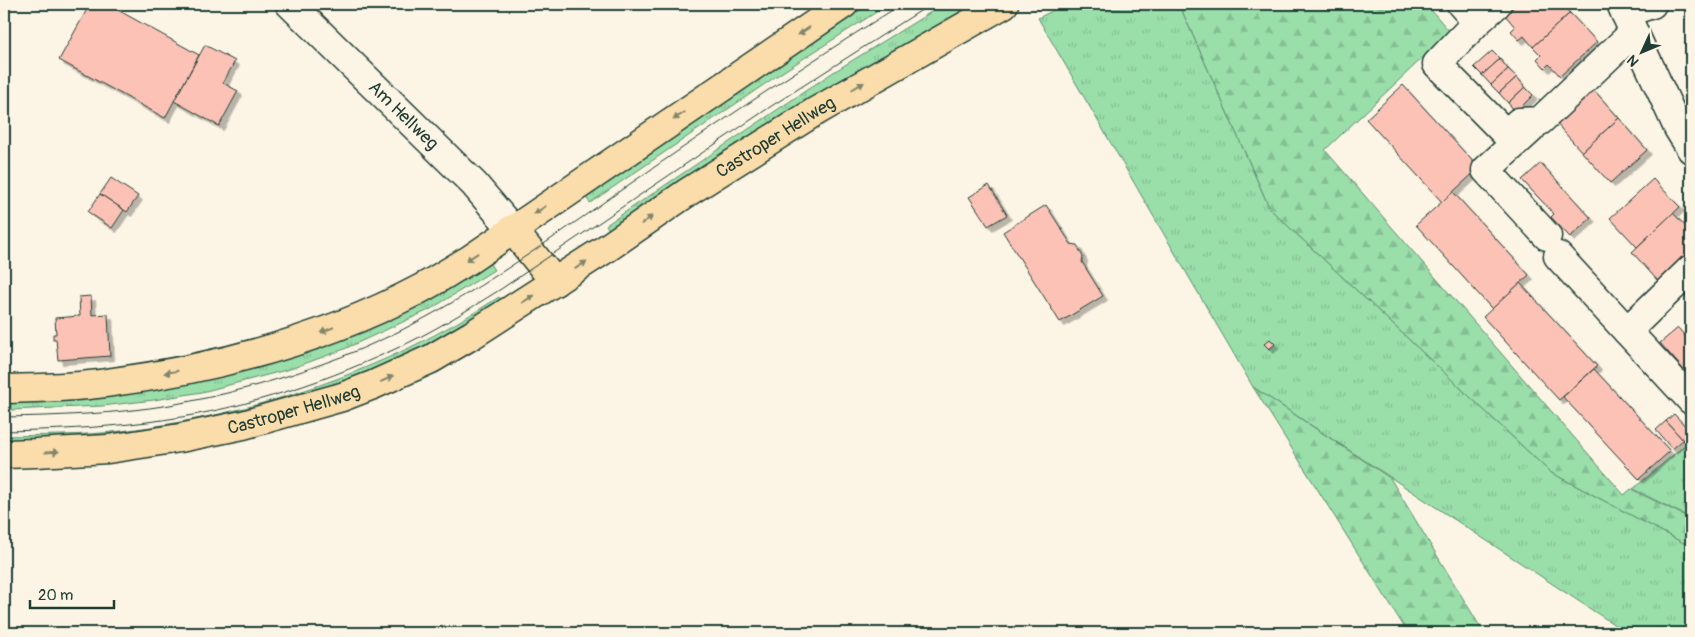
<svg xmlns="http://www.w3.org/2000/svg" width="1695" height="637" font-family="Pangolin,sans-serif">
  <style>
    .grass { fill: url(#grass-tufts); stroke: #5c8e6f }
    .forest { fill: url(#forest-firs); stroke: #5c8e6f }
    .building { fill: #fdc2b6; stroke: #1f3d34; filter: url(#shadow) }
    .lines { fill: none; stroke-linecap: round; stroke-linejoin: round }
    .minor-casing { stroke: #1f3d34; stroke-width: 31 }
    .major-casing { stroke: #1f3d34; stroke-width: 31 }
    .minor { stroke: #fcf5e5; stroke-width: 28 }
    .major { stroke: #faddab; stroke-width: 28 }
    .tram { stroke: #1f3d34; stroke-width: 1 }
    .oneway { fill: #82856a }
    .labels { text-anchor: middle; dominant-baseline: central; stroke-width: 5; stroke-linejoin: round; paint-order: stroke }
    .street-label { font-size: 18px; fill: #1f3d34; stroke: #fcf5e5 }
  </style>
  <defs>
    <pattern id="grass-tufts" width="24" height="20" patternUnits="userSpaceOnUse" patternTransform="scale(1.25)"><rect width="24" height="20" fill="#9adeaa"/><path d="M3 7l-1-3M5 7V3M7 7l1-3M15 17l-1-3M17 17v-4M19 17l1-3" fill="none" stroke="#84bf93"/></pattern>
    <pattern id="forest-firs" width="22" height="20" patternUnits="userSpaceOnUse" patternTransform="scale(1.25)"><rect width="22" height="20" fill="#9adeaa"/><path d="M5 1l3.5 6h-7zM16 11l3.5 6h-7z" fill="#84bf93"/></pattern>
    <filter id="shadow"><feDropShadow dx="4.5" dy="4.5" stdDeviation="0" flood-color="#0004"/></filter>
  </defs>
  <rect width="100%" height="100%" fill="#fcf5e5"/>
  <filter id="ink" filterUnits="userSpaceOnUse"><feTurbulence type="fractalNoise" baseFrequency=".02" numOctaves="2"/><feDisplacementMap in="SourceGraphic" scale="10" xChannelSelector="R" yChannelSelector="G"/><feConvolveMatrix kernelMatrix="1 2 1 2 8 2 1 2 1" color-interpolation-filters="sRGB"/></filter>
  <g filter="url(#ink)">
    <!-- grass -->
    <g class="grass">
      <path d="M870,4H889L784,71L590,203L585,196C681,132 774,65 870,4Z"/>
      <polygon points="944,4 983,4 611,233 606,225 832,73"/>
      <polygon points="1066,4 1179,4 1270,209 1550,472 1691,547 1691,633 1627,633 1253,387 1038,18"/>
      <polygon points="490,264 494,270 429,310 342,350 290,369 202,392 154,400 102,406 11,410 11,402 430,297"/>
      <path d="M499,297L501,300L453,330L415,351L370,371L329,387L232,415L130,435L4,443V436C43,435 82,436 121,431C255,415 386,371 499,297Z"/>
      <polygon points="1691,440 1691,518 1633,489"/>
    </g>
    <!-- forest -->
    <g class="forest">
      <polygon points="1179,4 1426,4 1450,32 1325,150 1624,495 1631,489 1691,519 1691,547 1550,472 1270,209"/>
      <polygon points="1253,387 1390,478 1484,633 1408,633"/>
    </g>
    <!-- building -->
    <g class="building">
      <polygon points="90,4 107,4 199,55 165,118 59,60"/>
      <polygon points="1517,4 1561,4 1570,13 1533,47 1524,36 1519,40 1511,31 1515,27 1505,15"/>
      <polygon points="1570,13 1597,42 1560,76 1549,64 1545,68 1537,59 1541,55 1533,47"/>
      <polygon points="205,45 235,61 223,83 238,91 219,126 174,101"/>
      <polygon points="1492,51 1500,59 1482,75 1474,67"/>
      <polygon points="1500,59 1508,69 1491,85 1482,75"/>
      <polygon points="1508,69 1517,77 1499,93 1491,85"/>
      <polygon points="1517,77 1525,87 1508,103 1499,93"/>
      <polygon points="1403,85 1479,168 1442,202 1366,119"/>
      <polygon points="1525,87 1533,95 1516,112 1508,103"/>
      <polygon points="1592,88 1619,118 1582,152 1554,121"/>
      <polygon points="1619,118 1647,150 1610,183 1582,152"/>
      <polygon points="1541,163 1591,218 1570,237 1551,217 1554,214 1522,180"/>
      <polygon points="111,178 138,196 127,212 100,194"/>
      <polygon points="1653,179 1680,207 1637,247 1610,218"/>
      <polygon points="989,185 1007,215 988,226 969,197"/>
      <polygon points="1453,192 1529,275 1492,309 1416,225"/>
      <polygon points="100,194 124,210 112,228 88,212"/>
      <polygon points="1046,205 1071,244 1077,245 1083,257 1082,262 1103,296 1060,322 1003,232"/>
      <polygon points="1673,213 1691,232 1691,251 1658,281 1632,252"/>
      <polygon points="1520,283 1597,366 1559,400 1483,317"/>
      <polygon points="91,296 92,315 108,314 110,356 58,360 56,339 53,339 53,334 56,334 55,318 80,316 79,297"/>
      <polygon points="1678,328 1691,342 1691,378 1660,343"/>
      <polygon points="1270,339 1275,344 1269,349 1264,344"/>
      <polygon points="1594,369 1670,451 1639,479 1563,397"/>
      <polygon points="1674,414 1691,432 1683,440 1666,421"/>
      <polygon points="1666,421 1683,440 1672,449 1656,430"/>
    </g>
    <g class="lines">
      <defs>
        <g id="minor">
          <path id="s1" d="M290,4L474,184L512,229"/>
          <polyline points="1461,4 1477,22 1497,4"/>
          <polyline points="1621,4 1678,128 1691,149"/>
          <polyline points="1625,13 1652,4"/>
          <polyline points="1477,22 1437,64 1506,134 1519,122 1540,121 1633,33"/>
          <polyline points="1531,129 1486,170 1547,236"/>
          <polyline points="1558,256 1627,331 1691,269"/>
          <polyline points="1627,331 1691,400"/>
        </g>
        <g id="major">
          <polyline points="512,229 555,282"/>
          <path d="M4,389C38,388 72,388 106,383C215,369 323,340 420,289C437,280 453,269 469,260L844,4"/>
          <path id="s2" d="M4,454L35,453L108,449L180,438L243,425L342,397L373,385L431,359L472,335L607,248L688,192L813,113L1004,4"/>
        </g>
      </defs>
      <!-- minor casing -->
      <use href="#minor" class="minor-casing"/>
      <!-- major casing -->
      <use href="#major" class="major-casing"/>
      <!-- minor -->
      <use href="#minor" class="minor"/>
      <!-- major -->
      <use href="#major" class="major"/>
      <!-- tram -->
      <g class="tram">
        <path d="M4,417C59,416 115,414 170,405C222,396 273,382 322,364C434,325 531,253 627,186C718,123 809,62 902,4"/>
        <path d="M4,431C52,430 99,428 147,422C232,412 315,386 393,350C431,333 466,311 501,289L773,105L931,4"/>
      </g>
    </g>
    <!-- one-way arrows -->
    <defs><path id="oneway-solid" d="M-6-.8H1V-3.2L6.5 0L1 3.2V.8H-6Z" transform="scale(1.25)"/></defs>
    <g class="oneway">
      <use href="#oneway-solid" transform="translate(804 31) rotate(146)"/>
      <use href="#oneway-solid" transform="translate(858 86) rotate(-30)"/>
      <use href="#oneway-solid" transform="translate(679 116) rotate(146)"/>
      <use href="#oneway-solid" transform="translate(540 210) rotate(146)"/>
      <use href="#oneway-solid" transform="translate(647 220) rotate(-35)"/>
      <use href="#oneway-solid" transform="translate(472 257) rotate(146)"/>
      <use href="#oneway-solid" transform="translate(581 265) rotate(-33)"/>
      <use href="#oneway-solid" transform="translate(528 299) rotate(-32)"/>
      <use href="#oneway-solid" transform="translate(327 330) rotate(158)"/>
      <use href="#oneway-solid" transform="translate(171 372) rotate(170)"/>
      <use href="#oneway-solid" transform="translate(387 379) rotate(-25)"/>
      <use href="#oneway-solid" transform="translate(52 452) rotate(-4)"/>
    </g>
  </g>
  <g class="labels">
    <!-- street labels -->
    <g class="street-label">
      <text stroke="none"><textPath href="#s1" startOffset="159">Am Hellweg</textPath></text>
      <text stroke="none"><textPath href="#s2" startOffset="851">Castroper Hellweg</textPath></text>
      <text stroke="none"><textPath href="#s2" startOffset="294">Castroper Hellweg</textPath></text>
    </g>
  </g>
  <!-- margin -->
  <rect width="1695" height="637" fill="none" stroke="#fcf5e5" stroke-width="20"/>
  <rect x="10" y="10" width="1675" height="617" fill="none" stroke="#1f3d34" stroke-width="2" filter="url(#ink)"/>
  <!-- north arrow -->
  <g transform="translate(1642 52) rotate(226)" stroke="#fcf5e5" stroke-width="4" paint-order="stroke">
  <path d="M0-4L9 19L0 12L-9 19Z" fill="#1f3d34"/>
  <text y="-8" font-size="14" font-weight="bold" text-anchor="middle" fill="#1f3d34">N</text>
  </g>
  <!-- scale -->
  <path d="M30 600v8h84v-8" fill="none" stroke="#1f3d34" stroke-width="2.5"/>
  <text x="38" y="600" font-size="15" fill="#1f3d34" stroke="#fcf5e5" stroke-width="4" paint-order="stroke">20 m</text>
</svg>
